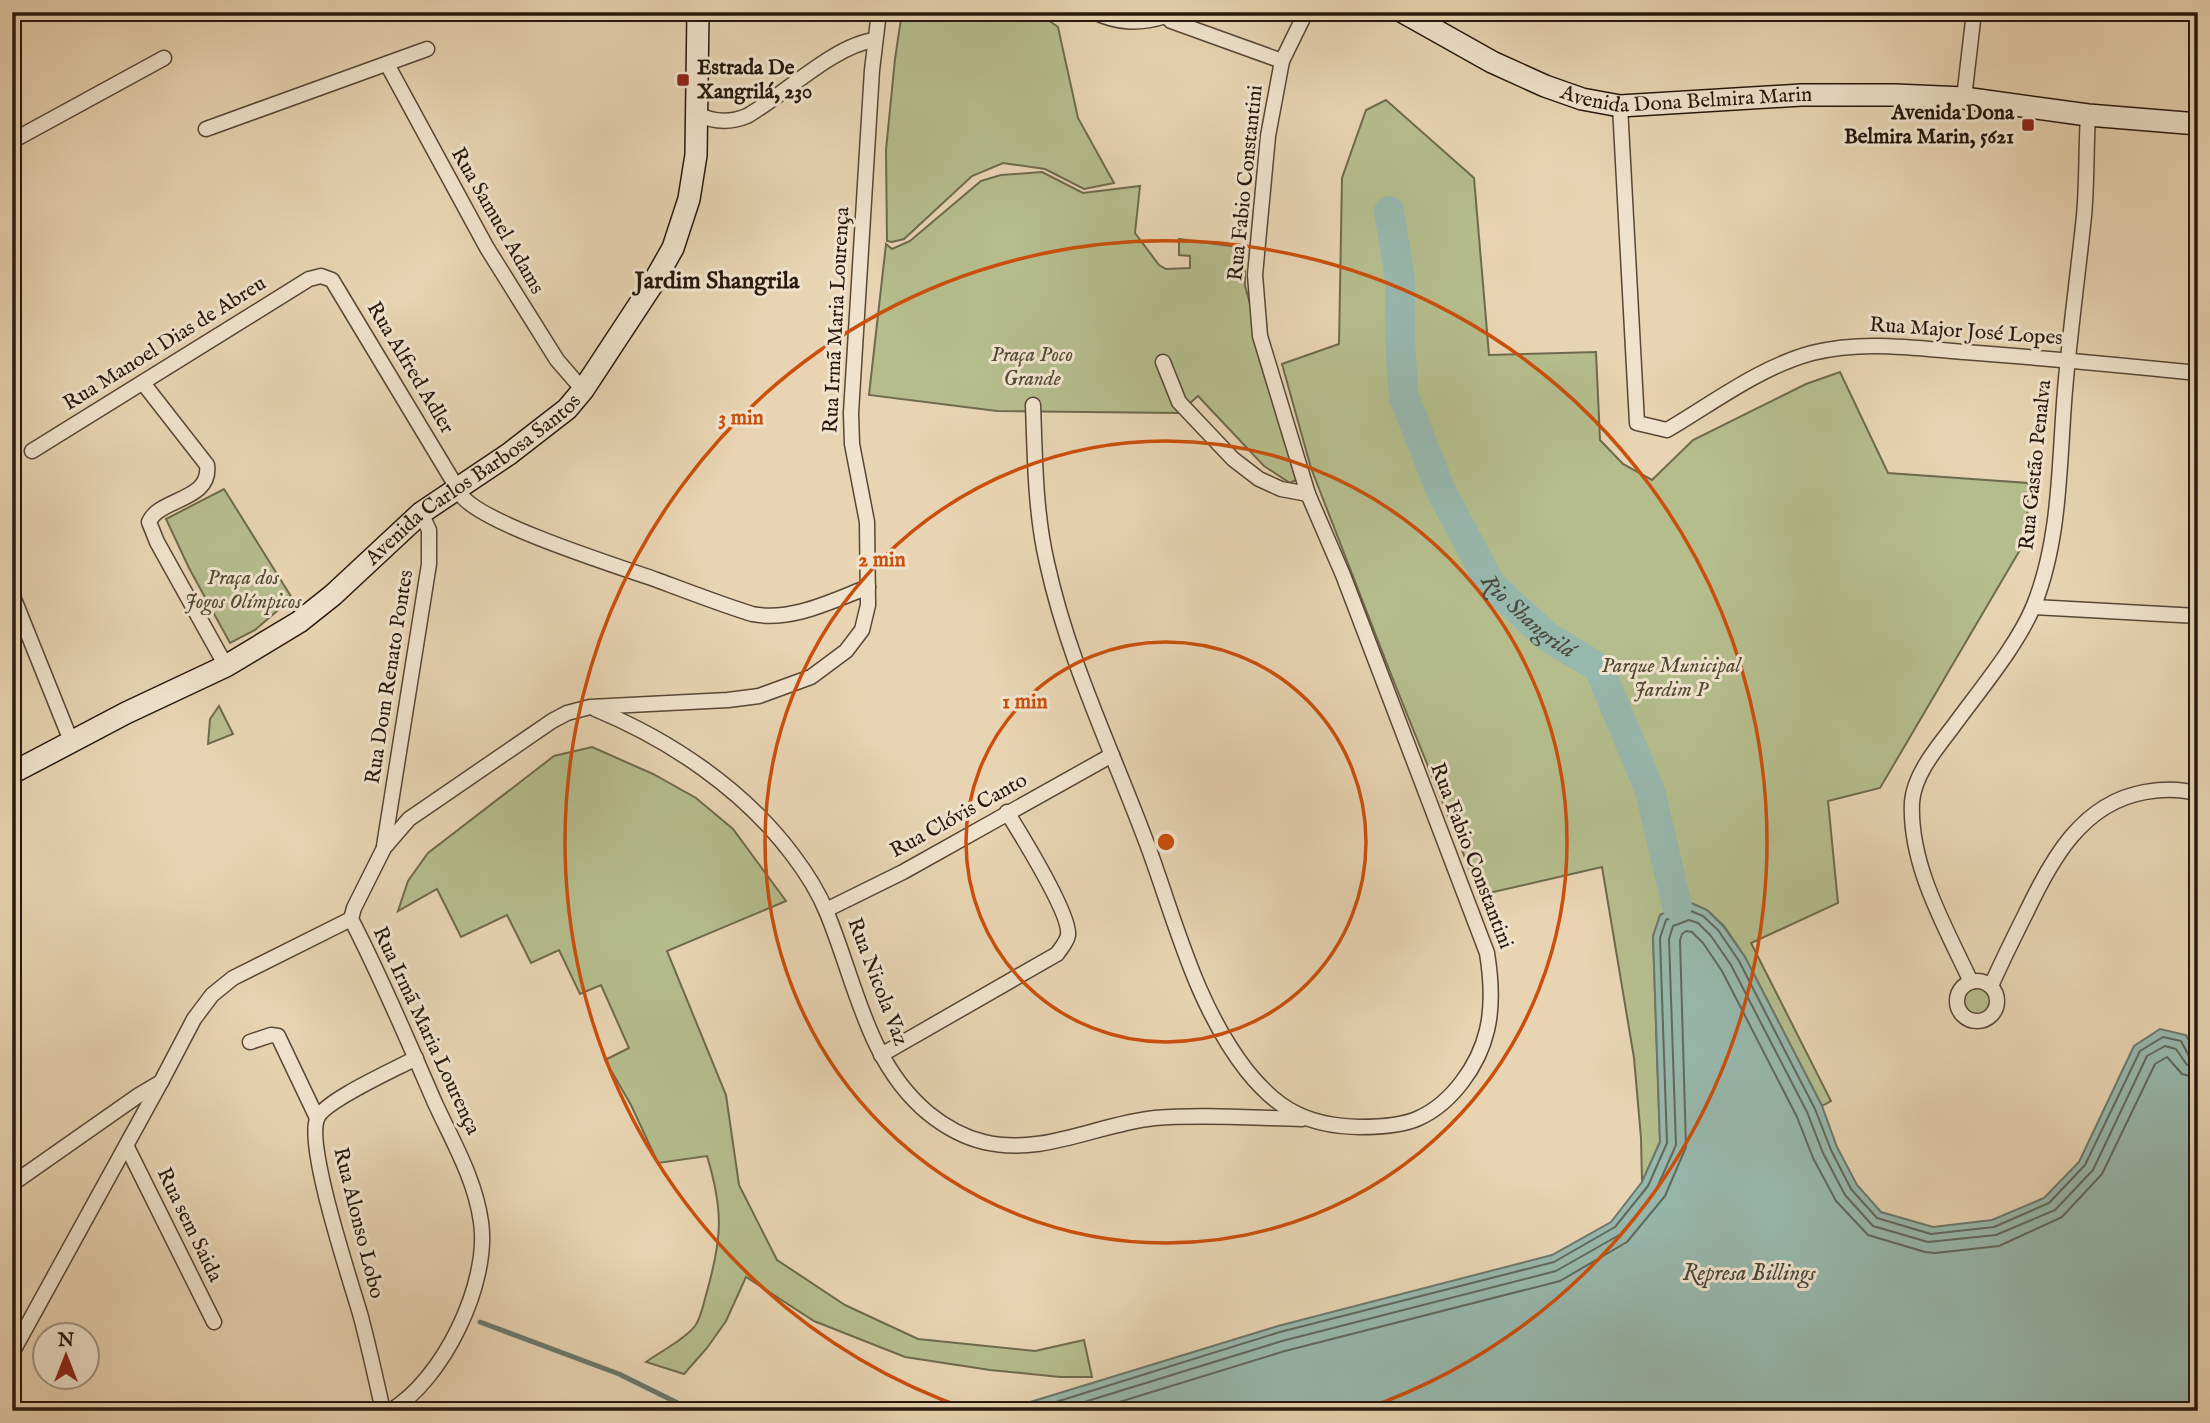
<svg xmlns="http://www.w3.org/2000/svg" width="2210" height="1423" font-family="'IM FELL English',serif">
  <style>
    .green { fill: #b5bd8d; stroke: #6e6a4d; stroke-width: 2 }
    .water { fill: #97b8ad; stroke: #6b786d; stroke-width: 2 }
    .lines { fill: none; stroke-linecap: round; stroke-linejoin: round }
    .shore { stroke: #60685d; stroke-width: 2 }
    .stream { stroke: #6b786d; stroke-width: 5 }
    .river { stroke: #97b8ad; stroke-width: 30 }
    .minor-casing { stroke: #584736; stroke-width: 17 }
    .secondary-casing { stroke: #28180d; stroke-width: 24 }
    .minor { stroke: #f0e3cd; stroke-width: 14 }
    .secondary { stroke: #f0e3cd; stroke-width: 21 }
    .ring { fill: none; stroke: #cb4f0c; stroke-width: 3.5 }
    .poi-dot { fill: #8f2418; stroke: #f0e3cd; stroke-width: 2.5 }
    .labels { text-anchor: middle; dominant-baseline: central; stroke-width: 6; stroke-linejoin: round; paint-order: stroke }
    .poi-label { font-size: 21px; font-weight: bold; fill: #28180d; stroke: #f0e3cd; text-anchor: start }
    .street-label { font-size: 21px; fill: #28180d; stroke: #f0e3cd }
    .park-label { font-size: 21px; font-style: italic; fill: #524a33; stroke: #f0e3cd }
    .water-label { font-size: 23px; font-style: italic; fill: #49483d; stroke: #f0e3cd }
    .quarter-label { font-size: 24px; font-weight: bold; fill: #28180d; stroke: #f0e3cd }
    .centre { fill: #cb4f0c; stroke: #f0e3cd; stroke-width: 3.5 }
    .ring-label { font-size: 21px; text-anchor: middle; font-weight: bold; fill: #cb4f0c; stroke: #f0e3cd; stroke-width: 6; stroke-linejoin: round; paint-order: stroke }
  </style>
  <rect width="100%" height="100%" fill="#e8d4b2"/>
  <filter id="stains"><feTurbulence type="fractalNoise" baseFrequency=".00286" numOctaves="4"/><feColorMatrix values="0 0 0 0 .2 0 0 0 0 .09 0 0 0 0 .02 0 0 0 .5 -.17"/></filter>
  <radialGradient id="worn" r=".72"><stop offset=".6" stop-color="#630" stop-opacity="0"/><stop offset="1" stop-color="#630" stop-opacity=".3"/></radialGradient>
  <!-- green -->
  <g class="green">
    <polygon points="902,12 1037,12 1058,27 1078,118 1114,183 1084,189 1045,169 1003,163 972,176 904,239 892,242 887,241 886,150 895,59"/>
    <polygon points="1386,100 1474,178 1489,355 1596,352 1600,440 1623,464 1652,480 1693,440 1806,384 1840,372 1888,473 2028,483 2027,538 1880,788 1828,801 1838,903 1751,943 1831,1101 1822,1106 1745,957 1724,926 1707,910 1691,903 1653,936 1660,1142 1642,1182 1641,1138 1634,1058 1602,867 1480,895 1392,677 1311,468 1282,364 1339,344 1342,178 1366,110"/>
    <polygon points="1042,172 1083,193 1140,186 1135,233 1159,265 1166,269 1190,268 1190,256 1179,255 1179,239 1245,248 1245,286 1299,475 1298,479 1290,483 1264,466 1198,396 1179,413 997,411 869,395 886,244 892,249 910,241 981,181 1001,175"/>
    <polygon points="224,489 292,598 255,630 230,643 189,568 166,519"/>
    <polygon points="219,706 233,734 208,744 210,719"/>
    <path d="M592,747L653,774L696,798L733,829L786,901L667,951L726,1095L739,1185L777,1260L845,1305L918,1339L1035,1351L1084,1340L1092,1377H1060L990,1370L905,1357L814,1321L746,1277L726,1321L707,1348L684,1374L646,1362C661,1351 684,1340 695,1326C701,1318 703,1305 706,1295C722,1239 724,1212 707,1156L658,1163L631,1105L605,1060L629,1048L601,985L580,994L559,950L531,963L507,915L461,937L437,889L398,911L408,881L428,853L554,756Z"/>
    <circle cx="1977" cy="1001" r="14"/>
  </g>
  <!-- water -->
  <polygon class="water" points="1691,903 1707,910 1723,926 1745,957 1822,1106 1837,1147 1857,1185 1881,1212 1933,1227 1992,1220 2044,1198 2079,1162 2134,1046 2160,1029 2186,1035 2198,1057 2198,1411 1013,1411 1027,1403 1278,1326 1552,1255 1611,1222 1642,1182 1660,1142 1653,936 1660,915 1677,906"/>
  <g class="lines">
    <!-- shore -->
    <g class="shore">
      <polyline points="1027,1411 1280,1332 1554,1262 1615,1227 1648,1186 1667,1143 1660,938 1666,920 1680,913 1691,911 1703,916 1718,930 1739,961 1784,1049 1815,1109 1831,1150 1851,1189 1877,1218 1931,1234 1994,1227 2049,1203 2085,1165 2140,1051 2163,1037 2181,1041 2189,1056 2198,1058"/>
      <polyline points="1055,1411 1282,1341 1556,1271 1621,1234 1656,1190 1676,1145 1669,939 1673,926 1689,920 1698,923 1711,936 1731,965 1807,1112 1823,1153 1845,1195 1873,1226 1928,1242 1996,1235 2055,1210 2093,1170 2147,1056 2165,1046 2176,1049 2187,1065 2198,1067"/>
      <polyline points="1090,1411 1285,1351 1560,1281 1627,1242 1665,1196 1686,1147 1680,940 1682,934 1686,931 1692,932 1703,943 1722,971 1797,1117 1813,1158 1836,1201 1868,1235 1925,1252 1935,1253 1999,1246 2062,1217 2102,1174 2155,1064 2167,1057 2182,1074 2198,1078"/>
    </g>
    <!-- stream -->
    <polyline class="stream" points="480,1322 619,1374 694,1411"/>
    <!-- river -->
    <g class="river">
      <polyline points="1389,211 1400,279 1400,339 1403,387"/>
      <path id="s1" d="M1404,397L1441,491L1491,585L1548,637L1599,668L1650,791L1677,906"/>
    </g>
    <defs>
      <g id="minor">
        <path d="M1094,12C1119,24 1140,24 1166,16"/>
        <polyline points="1166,12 1166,16 1171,21 1282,61"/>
        <polyline points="387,64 487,248 557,360 583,390"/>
        <polyline points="1964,98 1974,12"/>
        <path d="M1620,106L1637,423L1667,430C1713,403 1760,367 1812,353C1862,340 1915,348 1965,352C2043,358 2120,365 2198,373"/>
        <path d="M697,114C713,122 730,123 747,116C784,95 834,45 875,40"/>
        <polyline points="206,129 427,49"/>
        <polyline points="12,141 164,58"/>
        <polyline points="1163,362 1179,402 1233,459 1259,479 1281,489 1308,494"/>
        <path d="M143,383L207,465C212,501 159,498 149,522L157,542L226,666"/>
        <path d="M1033,405C1035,457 1035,512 1047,563C1069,664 1115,756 1150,852C1177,927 1197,1007 1247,1071C1279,1111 1309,1126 1360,1127C1379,1127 1402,1126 1419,1118C1452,1103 1479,1065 1487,1030C1493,1005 1491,978 1487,953L1343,575L1308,494L1260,336L1255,275L1268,136L1282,61L1306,12"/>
        <path d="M32,451L309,279L321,276L332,280L462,496C483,524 617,566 657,580C689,592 720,604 752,614C791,622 832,601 868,587"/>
        <polyline points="12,594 71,741"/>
        <polyline points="2034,607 2198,616"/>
        <path d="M595,709C670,740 743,789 792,854C805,871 819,893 827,913C856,983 867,1062 928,1113C944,1126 963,1137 984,1142C1043,1156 1097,1124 1155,1118C1203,1114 1254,1118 1302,1119"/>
        <polyline points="384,846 429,564 429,530 421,513"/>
        <polyline points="826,910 903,872 1112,755"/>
        <circle cx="1977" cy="1001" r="20"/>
        <path d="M1971,982C1945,926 1909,865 1912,802C1914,775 1936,749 1952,728C1978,692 2018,645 2034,605C2061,538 2059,461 2065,390C2070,332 2078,274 2084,216C2087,183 2086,149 2088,115"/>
        <path d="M1991,986C2002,961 2014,937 2026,913C2051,860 2082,803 2145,792C2163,789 2180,788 2198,794"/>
        <polyline points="250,1042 271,1035 278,1036 317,1118"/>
        <path d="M881,1055L1057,954C1061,948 1067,942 1068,935C1071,915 1020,833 1007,812"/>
        <polyline points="127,1147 214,1322"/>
        <polyline points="12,1184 139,1095 161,1082 194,1019 212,995 233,978 351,919"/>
        <polyline points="12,1353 161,1082"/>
        <path d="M383,1411C376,1379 369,1348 361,1317C351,1282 306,1148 317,1119C323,1101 396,1069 416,1058"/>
        <path d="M390,1411C443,1380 490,1283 481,1222C475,1179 453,1142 435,1103C408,1041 382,979 351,919L354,908L384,848L409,819L552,721L567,713L590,707L728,700L759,696L811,677L846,651L862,630L868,605L867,522L852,444L851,413L872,70L879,12"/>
      </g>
      <g id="secondary">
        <path id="s2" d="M1403,12L1492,62L1545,86L1582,99L1620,106L1801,95H1895L1964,98L2088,115L2198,124"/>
        <path id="s3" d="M12,773L126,713L226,666L299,622L333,595L421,513L509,454L567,409L583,390L652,285L673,248L689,199L696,155L698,12"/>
      </g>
    </defs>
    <!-- minor casing -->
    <use href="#minor" class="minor-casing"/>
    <!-- secondary casing -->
    <use href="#secondary" class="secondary-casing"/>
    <!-- minor -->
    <use href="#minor" class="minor"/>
    <!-- secondary -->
    <use href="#secondary" class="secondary"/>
  </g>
  <!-- distance rings -->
  <g class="ring">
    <circle cx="1166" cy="842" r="200"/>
    <circle cx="1166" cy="842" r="401"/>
    <path d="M970 1410A601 601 0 1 1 1362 1410"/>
  </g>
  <!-- markers -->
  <g class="poi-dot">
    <rect x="676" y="73" width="14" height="14" rx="3.5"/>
    <rect x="2021" y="118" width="14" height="14" rx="3.5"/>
  </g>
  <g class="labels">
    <!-- poi labels -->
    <g class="poi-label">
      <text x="697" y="68">Estrada De<tspan x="697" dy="24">Xangrilá, 230</tspan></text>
      <text x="2014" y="113" text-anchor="end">Avenida Dona<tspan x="2014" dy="24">Belmira Marin, 5621</tspan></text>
    </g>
    <!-- street labels -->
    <g class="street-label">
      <text stroke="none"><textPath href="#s2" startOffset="304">Avenida Dona Belmira Marin</textPath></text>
      <text transform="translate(1246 183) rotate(-84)">Rua Fabio Constantini</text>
      <text transform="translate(497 221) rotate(60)">Rua Samuel Adams</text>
      <text transform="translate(837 320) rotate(-87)">Rua Irmã Maria Lourença</text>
      <text transform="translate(1966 332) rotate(4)">Rua Major José Lopes</text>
      <text transform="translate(165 344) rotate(-32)">Rua Manoel Dias de Abreu</text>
      <text transform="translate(410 368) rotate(59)">Rua Alfred Adler</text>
      <text transform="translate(2036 465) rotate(-84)">Rua Gastão Penalva</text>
      <text stroke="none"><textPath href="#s3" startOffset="550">Avenida Carlos Barbosa Santos</textPath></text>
      <text transform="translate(390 677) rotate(-81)">Rua Dom Renato Pontes</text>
      <text transform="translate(959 816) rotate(-29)">Rua Clóvis Canto</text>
      <text transform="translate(1471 856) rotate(69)">Rua Fabio Constantini</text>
      <text transform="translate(877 982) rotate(69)">Rua Nicola Vaz</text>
      <text transform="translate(426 1031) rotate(65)">Rua Irmã Maria Lourença</text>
      <text transform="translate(358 1223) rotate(76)">Rua Alonso Lobo</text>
      <text transform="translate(189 1225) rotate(64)">Rua sem Saida</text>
    </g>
    <!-- park labels -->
    <g class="park-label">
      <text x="1032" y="355">Praça Poco<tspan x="1032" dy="24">Grande</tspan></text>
      <text x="243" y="578">Praça dos<tspan x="243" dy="24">Jogos Olímpicos</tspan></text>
      <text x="1671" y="666">Parque Municipal<tspan x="1671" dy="24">Jardim P</tspan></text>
    </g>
    <!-- water labels -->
    <g class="water-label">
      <text stroke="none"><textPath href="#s1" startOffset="256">Rio Shangrilá</textPath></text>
      <text x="1749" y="1273">Represa Billings</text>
    </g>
    <!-- quarter labels -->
    <g class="quarter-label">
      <text x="717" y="281">Jardim Shangrila</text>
    </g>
  </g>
  <circle cx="1166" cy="842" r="10" class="centre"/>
  <g class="ring-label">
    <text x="741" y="424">3 min</text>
    <text x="882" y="566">2 min</text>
    <text x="1025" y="708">1 min</text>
  </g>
  <!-- margin -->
  <rect width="2210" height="1423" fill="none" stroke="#e8d4b2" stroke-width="42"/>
  <rect x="14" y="14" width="2182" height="1395" fill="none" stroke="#28180d" stroke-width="3.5"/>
  <rect x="21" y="21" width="2168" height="1381" fill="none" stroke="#28180d" stroke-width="2"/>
  <!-- north arrow -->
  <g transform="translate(66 1356)"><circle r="33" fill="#f0e3cd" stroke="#a09280" stroke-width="2"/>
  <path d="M0-5L12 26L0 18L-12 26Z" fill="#8f2418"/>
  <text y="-10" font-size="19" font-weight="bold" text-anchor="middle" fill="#28180d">N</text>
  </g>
  <rect width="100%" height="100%" filter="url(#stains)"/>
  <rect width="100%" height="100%" fill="url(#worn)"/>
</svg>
